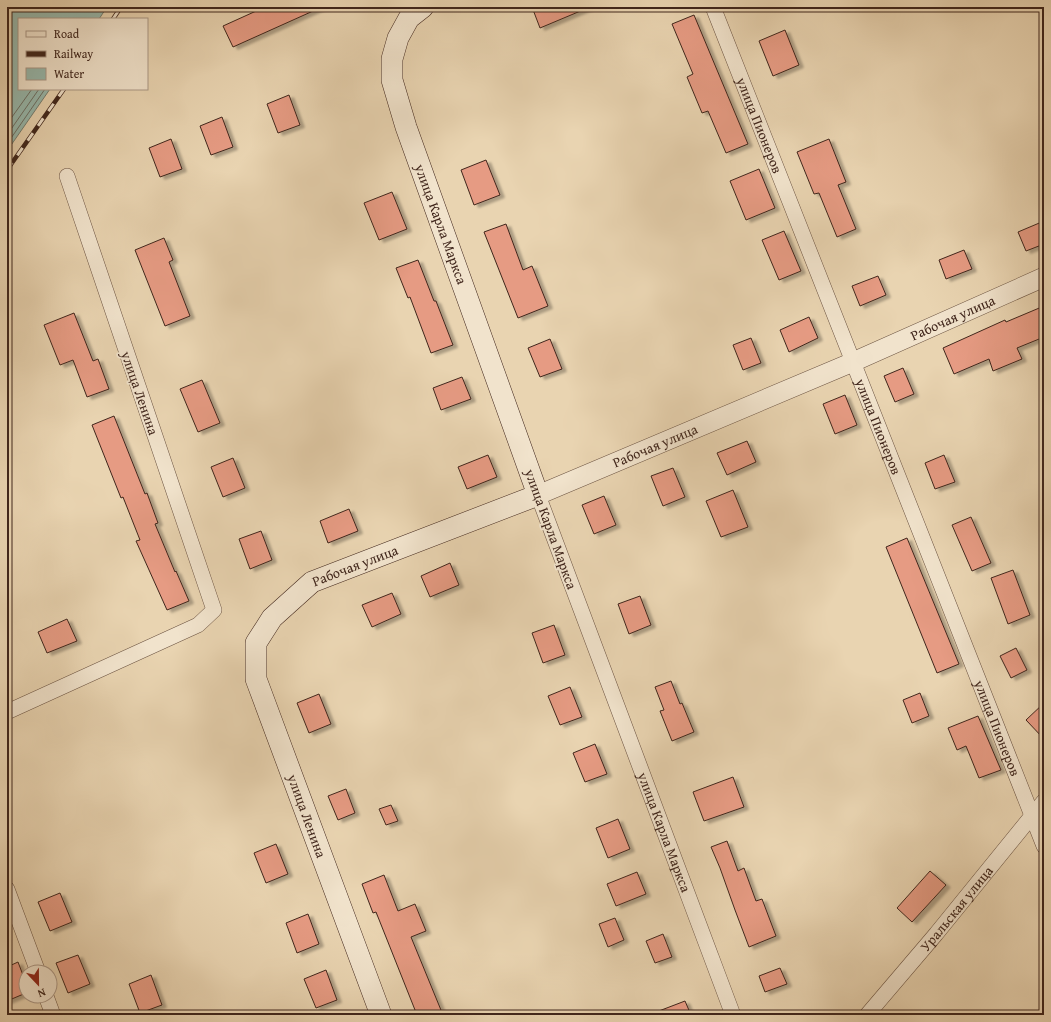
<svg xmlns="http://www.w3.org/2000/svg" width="1051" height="1022" font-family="'Gentium Book Plus',serif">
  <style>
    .water { fill: #97b8ac; stroke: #747e72 }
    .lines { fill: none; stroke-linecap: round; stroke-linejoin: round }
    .shore { stroke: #6c6f64; stroke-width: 1 }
    .building { fill: #e69b83; stroke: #40261c; filter: url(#shadow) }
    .minor-casing { stroke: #6a5241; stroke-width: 16 }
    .tertiary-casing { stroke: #6a5241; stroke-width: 20 }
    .secondary-casing { stroke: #40261c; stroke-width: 22 }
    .minor { stroke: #f1e3cc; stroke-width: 15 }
    .tertiary { stroke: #f1e3cc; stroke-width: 19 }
    .secondary { stroke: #f1e3cc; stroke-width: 21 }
    .rail-casing { stroke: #40261c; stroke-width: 4.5 }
    .rail { stroke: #f1e3cc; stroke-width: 3; stroke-dasharray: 9; stroke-linecap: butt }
    .labels { text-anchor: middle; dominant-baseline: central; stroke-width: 3.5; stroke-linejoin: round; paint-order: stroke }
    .street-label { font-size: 14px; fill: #40261c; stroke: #f1e3cc }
  </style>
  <defs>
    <filter id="shadow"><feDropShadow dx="4.5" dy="2.5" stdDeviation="1" flood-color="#0004"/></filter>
  </defs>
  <rect width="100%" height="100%" fill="#e9d4b1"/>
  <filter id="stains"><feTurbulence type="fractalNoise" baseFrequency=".005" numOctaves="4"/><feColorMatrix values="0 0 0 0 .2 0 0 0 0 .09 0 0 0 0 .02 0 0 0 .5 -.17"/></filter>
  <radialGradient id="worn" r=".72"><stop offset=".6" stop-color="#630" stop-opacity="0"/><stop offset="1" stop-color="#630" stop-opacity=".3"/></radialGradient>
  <!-- water -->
  <polygon class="water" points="7,7 107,7 99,19 19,19 19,89 50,89 7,151"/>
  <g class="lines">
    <!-- shore -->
    <g class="shore">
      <polyline points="7,124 32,89"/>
      <polyline points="7,135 39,89"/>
      <polyline points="7,144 45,89"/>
    </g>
  </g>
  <!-- building -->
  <g class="building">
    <polygon points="265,7 322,7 233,47 223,26"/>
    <polygon points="532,7 590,7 540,28"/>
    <polygon points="694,15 748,144 726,153 708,111 702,113 687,77 693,74 672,24"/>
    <polygon points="785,30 799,65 773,76 759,41"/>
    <polygon points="289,95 300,125 278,133 267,104"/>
    <polygon points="222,117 233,147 211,155 200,126"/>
    <polygon points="171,139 182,169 160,177 149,148"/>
    <polygon points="829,139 846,182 838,185 856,229 837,237 819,193 814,194 797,152"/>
    <polygon points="486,160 500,195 474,205 461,170"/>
    <polygon points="759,169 775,208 746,220 730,181"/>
    <polygon points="392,192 407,229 379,240 364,203"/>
    <polygon points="1044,221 1044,244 1026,251 1018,232"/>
    <polygon points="506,224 523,270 532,266 548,306 518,318 484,232"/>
    <polygon points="784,231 801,271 779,280 762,240"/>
    <polygon points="164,238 173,260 169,262 190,316 165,326 135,250"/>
    <polygon points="964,250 972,269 946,279 939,260"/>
    <polygon points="418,260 434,301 436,301 453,345 431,353 410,297 408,298 396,268"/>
    <polygon points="878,276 886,295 860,306 852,286"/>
    <polygon points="1044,306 1044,337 1017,348 1022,359 993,371 989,359 954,374 943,348 1005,320 1006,322"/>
    <polygon points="74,313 93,361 98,359 109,389 87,397 73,360 60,365 44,325"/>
    <polygon points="809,317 818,338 789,352 780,330"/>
    <polygon points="751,338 761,363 743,370 733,345"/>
    <polygon points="550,339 562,369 540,377 528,348"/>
    <polygon points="903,368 914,394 895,402 884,376"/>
    <polygon points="462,377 471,399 441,410 433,388"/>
    <polygon points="202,380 220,423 198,432 180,389"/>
    <polygon points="845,395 857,425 835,434 823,404"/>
    <polygon points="114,416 145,494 147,493 158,523 155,524 175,572 176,571 189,601 167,610 136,541 140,540 123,497 121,498 92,425"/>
    <polygon points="747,441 756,462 727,475 717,453"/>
    <polygon points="488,455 497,477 467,489 458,467"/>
    <polygon points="944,455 955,482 935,489 925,463"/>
    <polygon points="233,458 245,488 223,497 211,467"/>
    <polygon points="673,468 685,497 663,506 651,476"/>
    <polygon points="733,490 748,527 721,537 706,501"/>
    <polygon points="604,496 616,525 594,534 582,505"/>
    <polygon points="349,509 358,531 328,543 320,521"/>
    <polygon points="971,517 991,563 972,571 952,525"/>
    <polygon points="261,531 272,560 250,569 239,539"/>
    <polygon points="907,538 959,664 937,673 886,547"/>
    <polygon points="450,563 459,585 430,597 421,576"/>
    <polygon points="1013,570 1030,615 1008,624 991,578"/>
    <polygon points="392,593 401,614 372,627 362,605"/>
    <polygon points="640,596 651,625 629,634 618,604"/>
    <polygon points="67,619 77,641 47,653 38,632"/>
    <polygon points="554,625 565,655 543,663 532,633"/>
    <polygon points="1016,648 1027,670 1011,678 1000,656"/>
    <polygon points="671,681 680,704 682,703 694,732 672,741 660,711 664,710 655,687"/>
    <polygon points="570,687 582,717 560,725 548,696"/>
    <polygon points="920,693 929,716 912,723 903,700"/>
    <polygon points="319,694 331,724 309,733 297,703"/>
    <polygon points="1044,703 1044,739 1026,720"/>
    <polygon points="978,716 1001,770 979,778 966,746 957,750 948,728"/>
    <polygon points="595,744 607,774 585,782 573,753"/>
    <polygon points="733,777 744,807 704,821 693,792"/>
    <polygon points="346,789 355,813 338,820 328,796"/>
    <polygon points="391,805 398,821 386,825 379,809"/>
    <polygon points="618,819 630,849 608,858 596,828"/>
    <polygon points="727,841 738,871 744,868 756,901 762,899 776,936 749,947 735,910 720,868 711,847"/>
    <polygon points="276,844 288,874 266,883 254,853"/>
    <polygon points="930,871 946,885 912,922 897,908"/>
    <polygon points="637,872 646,894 616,906 607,884"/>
    <polygon points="384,875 398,911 415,904 426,931 411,937 443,1015 417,1015 376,912 373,913 362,884"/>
    <polygon points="60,893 72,922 50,931 38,902"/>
    <polygon points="308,914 319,944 297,953 286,923"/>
    <polygon points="615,918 624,940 608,947 599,924"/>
    <polygon points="663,934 672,957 655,963 646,941"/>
    <polygon points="78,955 90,984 68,993 56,963"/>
    <polygon points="18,962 26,983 26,993 7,1001 7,967"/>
    <polygon points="780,968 787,984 765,992 759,976"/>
    <polygon points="326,970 337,1000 316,1008 304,979"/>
    <polygon points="151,975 162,1005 140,1013 129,984"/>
    <polygon points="685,1001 691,1015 651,1015 651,1014"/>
  </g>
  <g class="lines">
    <defs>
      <g id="minor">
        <path id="s1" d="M713,7L1044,846"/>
        <path id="s2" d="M538,495L733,1015"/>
        <polyline points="7,712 198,625 214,610 67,176"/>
        <polyline points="7,889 38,972"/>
        <polyline points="46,996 53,1015"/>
        <path id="s3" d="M867,1015L936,934L1044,801"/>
      </g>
      <g id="tertiary">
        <path id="s4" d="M538,495L853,362L1044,277"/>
      </g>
      <g id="secondary">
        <path id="s5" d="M381,1015L256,679V643L272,618L312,582L538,495L406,127L392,80V59L398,38L409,18L423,7"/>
      </g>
    </defs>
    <!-- minor casing -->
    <use href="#minor" class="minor-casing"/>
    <!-- tertiary casing -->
    <use href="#tertiary" class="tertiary-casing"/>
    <!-- secondary casing -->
    <use href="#secondary" class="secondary-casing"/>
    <!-- minor -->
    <use href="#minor" class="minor"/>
    <!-- tertiary -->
    <use href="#tertiary" class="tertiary"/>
    <!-- secondary -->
    <use href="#secondary" class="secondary"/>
    <defs>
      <g id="rail">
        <polyline points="113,19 121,7"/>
        <polyline points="7,170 64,89"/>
      </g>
    </defs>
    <!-- rail casing -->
    <use href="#rail" class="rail-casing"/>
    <!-- rail -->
    <use href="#rail" class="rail"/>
  </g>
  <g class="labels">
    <!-- street labels -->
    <g class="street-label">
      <text stroke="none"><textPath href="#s1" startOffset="127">улица Пионеров</textPath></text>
      <text transform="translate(441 224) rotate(70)">улица Карла Маркса</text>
      <text stroke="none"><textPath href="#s4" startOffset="451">Рабочая улица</textPath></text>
      <text transform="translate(140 393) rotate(71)">улица Ленина</text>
      <text stroke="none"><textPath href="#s1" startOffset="451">улица Пионеров</textPath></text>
      <text stroke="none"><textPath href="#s4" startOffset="127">Рабочая улица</textPath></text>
      <text transform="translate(551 529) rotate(70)">улица Карла Маркса</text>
      <text stroke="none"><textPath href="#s5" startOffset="524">Рабочая улица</textPath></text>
      <text stroke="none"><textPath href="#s1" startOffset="775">улица Пионеров</textPath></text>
      <text transform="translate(307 816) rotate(70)">улица Ленина</text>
      <text stroke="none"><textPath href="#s2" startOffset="360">улица Карла Маркса</textPath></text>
      <text stroke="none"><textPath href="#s3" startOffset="139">Уральская улица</textPath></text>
    </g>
  </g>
  <!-- margin -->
  <rect width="1051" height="1022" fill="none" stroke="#e9d4b1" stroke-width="24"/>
  <rect x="8" y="8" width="1035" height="1006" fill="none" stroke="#40261c" stroke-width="2"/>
  <rect x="12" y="12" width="1027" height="998" fill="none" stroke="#40261c"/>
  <!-- legend -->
  <rect x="18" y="18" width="130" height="72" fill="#f1e3cc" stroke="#aa9786"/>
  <rect x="26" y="31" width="20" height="6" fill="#f1e3cc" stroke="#aa9786"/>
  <text x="54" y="38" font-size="12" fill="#40261c">Road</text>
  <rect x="26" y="51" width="20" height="6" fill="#40261c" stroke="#aa9786"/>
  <text x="54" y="58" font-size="12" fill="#40261c">Railway</text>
  <rect x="26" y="68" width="20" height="12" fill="#97b8ac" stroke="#aa9786"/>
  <text x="54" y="78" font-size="12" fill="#40261c">Water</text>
  <!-- north arrow -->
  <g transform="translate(38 984) rotate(158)"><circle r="19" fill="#f1e3cc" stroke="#aa9786"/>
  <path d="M0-3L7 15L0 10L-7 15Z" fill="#8f2418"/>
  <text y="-6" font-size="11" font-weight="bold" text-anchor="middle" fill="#40261c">N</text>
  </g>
  <rect width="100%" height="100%" filter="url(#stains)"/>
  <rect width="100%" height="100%" fill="url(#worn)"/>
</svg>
